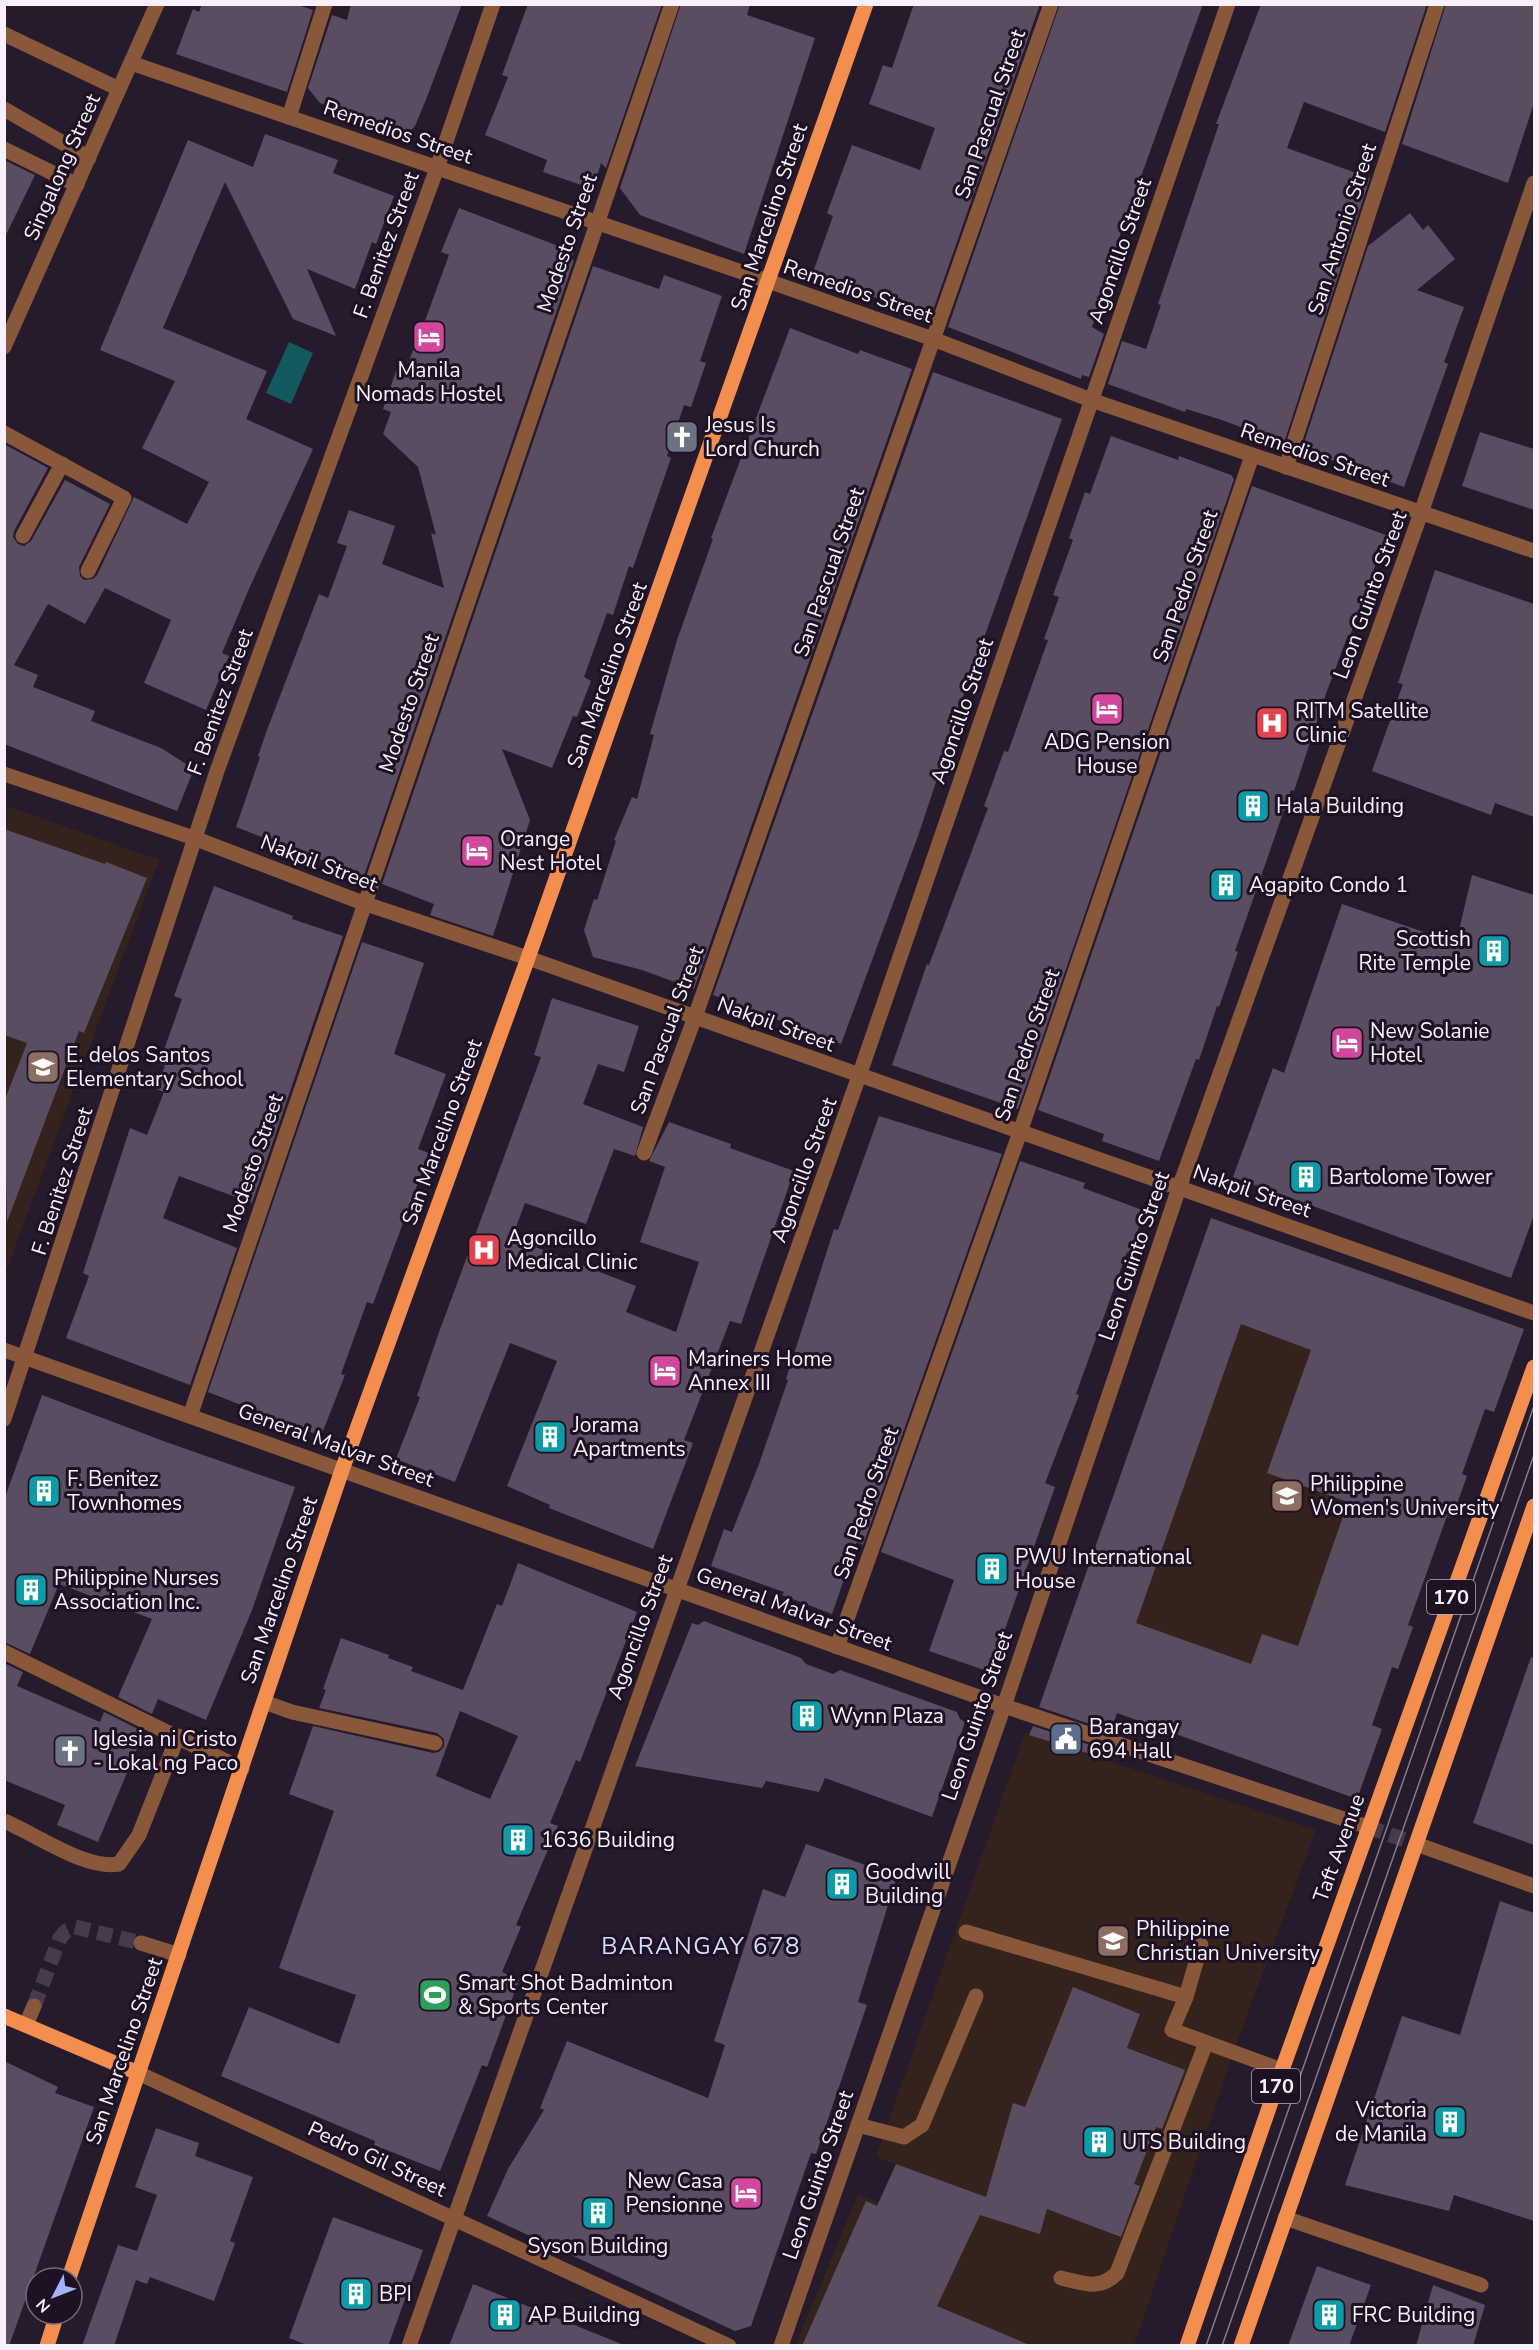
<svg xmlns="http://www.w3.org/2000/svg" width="1539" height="2350" font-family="'Nunito Sans',sans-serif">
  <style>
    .education { fill: #34221c }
    .water { fill: #125a5e }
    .building { fill: #5a4d62; fill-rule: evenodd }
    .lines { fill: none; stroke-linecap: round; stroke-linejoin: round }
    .minor-tunnel { stroke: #463a4c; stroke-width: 15; stroke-dasharray: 15 8; stroke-linecap: butt }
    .minor { stroke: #89583b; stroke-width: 15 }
    .major { stroke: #f38e4e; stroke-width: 15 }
    .tram { stroke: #857b8b; stroke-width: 1.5 }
    .labels { text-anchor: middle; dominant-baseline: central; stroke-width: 6; stroke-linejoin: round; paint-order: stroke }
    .shield { fill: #1d1123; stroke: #b6adbc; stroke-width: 1.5 }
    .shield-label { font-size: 20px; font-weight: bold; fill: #f8f0fd }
    .street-label { font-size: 21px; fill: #f8f0fd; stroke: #1d1123 }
    .poi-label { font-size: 21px; fill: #f8f0fd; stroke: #1d1123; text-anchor: start }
    .quarter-label { font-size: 24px; letter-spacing: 1.5px; fill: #d3ddf9; stroke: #1d1123 }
  </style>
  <rect width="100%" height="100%" fill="#261a2d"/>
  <!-- education -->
  <g class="education">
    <polygon points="5,805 159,860 5,1274"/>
    <polygon points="1211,1218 1524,1329 1494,1412 1485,1409 1462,1474 1467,1476 1452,1518 1447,1516 1408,1625 1414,1627 1398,1669 1392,1668 1372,1725 1382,1729 1357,1799 1046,1688"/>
    <polygon points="1025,1733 1316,1830 1233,2053 1136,2339 1134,2345 795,2346 858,2194 946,2230 959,2187 876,2157"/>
  </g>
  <!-- water -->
  <polygon class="water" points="289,342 313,353 291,404 266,393"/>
  <!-- building -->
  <g class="building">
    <polygon points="202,4 295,4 313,10 287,92 176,54 193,9 199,12"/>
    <polygon points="351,4 462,4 427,97 415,126 410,131 404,133 320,103 308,88 332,15 347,20"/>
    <polygon points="528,4 662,4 606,168 601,163 593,189 543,172 547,160 485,135 508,77 502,75"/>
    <polygon points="681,4 750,4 747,15 815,38 744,254 640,215 620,188"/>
    <polygon points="914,4 1040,4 929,322 881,304 883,300 812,275 833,216 827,213 852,145 920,170 935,128 869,104 883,65 892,68"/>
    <polygon points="1060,4 1203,4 1116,246 1120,247 1092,327 1104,334 1089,377 1082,375 1081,379 948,327"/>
    <polygon points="1261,4 1427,4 1385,132 1304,102 1287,148 1370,178 1284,443 1219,419 1186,409 1185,412 1108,384 1122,341 1146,349 1161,305 1158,304 1219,124 1216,124"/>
    <polygon points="1446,4 1534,4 1534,103 1508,183 1402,144"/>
    <polygon points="265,134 338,160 333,173 394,196 376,244 372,242 355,289 307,269 336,336 293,319 225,182 163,328 267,371 246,419 313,449 249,589 222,653 229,656 206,710 144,683 171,620 105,588 85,624 48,604 14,665 38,675 33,687 95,711 91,721 161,748 194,769 177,811 4,744 4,444 48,468 14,531 13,537 18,544 24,546 31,541 65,480 110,504 79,567 80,576 84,580 93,579 97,575 134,497 187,524 209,482 142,448 175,381 100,350 188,140 253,167"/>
    <polygon points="4,160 35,175 4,239"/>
    <polygon points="459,208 574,252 571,259 574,260 364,876 236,827 260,757 258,756 267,730 319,594 328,598 347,546 337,543 349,510 395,526 382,564 444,588 431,533 436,535 418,467 383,434 391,412 383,409 396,371 404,373 426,318 449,255 441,252"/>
    <polygon points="1410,213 1423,230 1428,225 1455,259 1417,290 1464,307 1444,362 1448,364 1404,487 1302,449 1368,246"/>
    <polygon points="593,266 659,289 664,275 722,296 700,361 706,363 691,407 684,405 667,456 671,458 633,568 629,566 613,615 607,613 584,677 591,681 577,717 573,716 552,768 502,749 530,820 493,936 430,915 434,904 382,884"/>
    <polygon points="790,328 858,354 860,350 912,369 694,989 642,970 593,957 584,930 594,899 597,900 616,841 614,840 632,797 637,799 654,735 650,734 677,640 713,539 711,538"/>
    <polygon points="933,372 1062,419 949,736 951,737 918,836 841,1044 713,995"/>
    <polygon points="1480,432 1534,449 1534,510 1462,486"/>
    <polygon points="1111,436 1178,460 1179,456 1231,475 1234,479 1018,1109 892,1065 927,964 929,965 988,808 984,806 1004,751 1008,752 1048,640 1044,639 1059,597 1053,595 1073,540 1069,538 1085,492 1090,494"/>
    <polygon points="1252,486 1386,535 1350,636 1348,635 1327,691 1294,791 1291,790 1235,951 1238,952 1219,1007 1217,1006 1199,1060 1196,1059 1159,1161 1102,1141 1104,1134 1038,1110"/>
    <polygon points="1435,570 1534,604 1534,817 1495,803 1491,815 1372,771 1403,684 1398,683"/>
    <polygon points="4,829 105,864 106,862 147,878 84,1033 79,1031 7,1222 4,1102 27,1043 4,1035"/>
    <polygon points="1472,875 1534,895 1534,1215 1511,1278 1233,1177 1273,1068 1284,1073 1342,904 1456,943"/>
    <polygon points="214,886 293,916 292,919 343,936 252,1203 179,1176 163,1218 237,1248 190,1385 66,1338 89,1276 83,1273 130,1128 147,1135 164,1092 156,1089 165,1066 159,1064 182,999 174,996"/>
    <polygon points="362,942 424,963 394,1054 446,1074 418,1149 429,1153 373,1304 367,1302 341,1374 345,1375 321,1436 208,1392"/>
    <polygon points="552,998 639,1026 624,1072 598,1064 583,1104 643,1127 635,1156 614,1149 586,1224 525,1203 512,1238 636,1286 626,1312 676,1332 699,1262 640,1242 665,1167 649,1161 669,1122 731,1144 730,1148 794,1171 741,1324 730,1321 684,1440 693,1443 653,1549 549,1508 550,1505 507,1486 557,1361 510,1343 455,1482 396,1459 420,1397 417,1396 438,1335 541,1057 534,1055"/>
    <polygon points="879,1116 1002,1154 863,1545 857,1542 832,1614 782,1595 784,1592 711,1566 724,1529 732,1532 759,1464 788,1380 786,1379 834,1229 838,1230"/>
    <polygon points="1020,1161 1085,1183 1083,1188 1145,1211 1129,1253 1127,1252 1076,1394 1079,1395 1045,1483 1055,1487 990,1672 929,1651 954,1580 881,1552"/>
    <path d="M1211,1218L1524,1329L1494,1412L1485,1409L1462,1474L1467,1476L1452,1518L1447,1516L1408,1625L1413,1627L1398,1669L1392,1667L1372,1725L1382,1729L1357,1799L1117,1713L1111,1731L1039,1707ZM1241,1324L1311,1350L1267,1473L1348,1502L1298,1646L1262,1634L1251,1664L1136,1623Z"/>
    <polygon points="42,1395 166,1442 295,1487 252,1610 206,1720 158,1699 152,1714 118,1697 152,1619 59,1584 30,1654 4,1642 4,1500"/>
    <path d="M518,1563L637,1612L580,1762L576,1760L550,1823L558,1826L516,1925L521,1927L502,1972L519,1980L487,2067L482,2065L440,2171L374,2145L375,2141L221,2076L249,2007L339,2044L356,1995L279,1968L334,1811L289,1794L313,1726L433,1753L439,1752L444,1746V1739L437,1733L319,1708L326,1690L323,1689L341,1638L389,1655L388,1658L413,1667L411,1671L463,1690L497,1604L502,1606ZM460,1711L518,1736L490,1799L436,1776Z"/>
    <polygon points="704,1621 801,1658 806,1664 833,1674 840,1670 957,1712 960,1719 965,1722 932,1817 825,1778 819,1792 766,1781 762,1788 635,1766 692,1623 698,1625"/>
    <polygon points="1531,1657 1534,1658 1534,1845 1473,1823"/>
    <polygon points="4,1663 23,1672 17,1686 100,1722 104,1712 144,1732 98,1842 57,1825 65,1805 4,1780"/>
    <polygon points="1033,1726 1105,1750 1103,1758 1029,1735"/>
    <polygon points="806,1844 897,1876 858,2002 867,2005 816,2154 811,2153 751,2326 735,2331 487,2216 508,2169 544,2110 540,2108 567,2041 708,2098 725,2045 714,2041 763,1889 785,1897"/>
    <polygon points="1500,1901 1534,1913 1534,2221 1454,2195 1449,2211 1345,2185 1402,2016 1460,2035"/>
    <polygon points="1073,1987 1140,2014 1127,2048 1185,2070 1162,2129 1156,2127 1134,2184 1140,2186 1121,2237 1047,2209 1040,2234 980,2215 937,2306 1032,2346 802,2346 866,2201 877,2206 896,2164 986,2197 1013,2103 1025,2107"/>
    <polygon points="4,2061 58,2087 55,2093 94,2107 9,2346 4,2346"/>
    <polygon points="156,2128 199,2143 195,2156 253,2177 230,2241 235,2243 214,2301 150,2277 147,2284 136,2280 114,2346 82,2346 118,2245 137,2251 157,2195 135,2187"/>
    <polygon points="333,2217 423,2250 388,2346 310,2346 289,2338"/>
    <polygon points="1317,2266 1371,2285 1349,2346 1288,2346"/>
    <polygon points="473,2284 624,2345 623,2346 449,2346"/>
    <polygon points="1433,2285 1485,2305 1473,2346 1416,2346"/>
  </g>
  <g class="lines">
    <!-- minor-tunnel -->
    <g class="minor-tunnel">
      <polyline points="1368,1827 1416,1844"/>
      <polyline points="34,2006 60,1938 66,1931 75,1927 141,1943"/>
    </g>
    <!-- minor -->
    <g class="minor">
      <polyline points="4,34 119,89"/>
      <polyline points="131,63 768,281 933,339 1091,400 1534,551"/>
      <polyline points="4,109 89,158"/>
      <polyline points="289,117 325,4"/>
      <polyline points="4,149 77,185"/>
      <polyline points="4,347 157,4"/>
      <polyline points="4,433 124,498 88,571"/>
      <polyline points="1286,467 1437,4"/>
      <polyline points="23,536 62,464"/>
      <polyline points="4,774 194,838 363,903 528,958 1534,1313"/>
      <polyline points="644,1153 695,1017 1051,4"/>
      <polyline points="4,1350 1004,1706 1368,1827"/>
      <polyline points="190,1416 672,4"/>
      <polyline points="4,1419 217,771 437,168 493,4"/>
      <polyline points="837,1647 1020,1132 1252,456"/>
      <polyline points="4,1652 242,1769"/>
      <polyline points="264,1702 292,1712 435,1743"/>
      <path d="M4,1821C36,1834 85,1870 119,1864L139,1835L178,1736"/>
      <polyline points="1416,1844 1534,1886"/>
      <polyline points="966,1932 1186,1997 1172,2030 1282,2070"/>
      <polyline points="141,1943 179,1955"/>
      <polyline points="1186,1997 1201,1945"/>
      <polyline points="26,2025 34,2006"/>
      <polyline points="138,2073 729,2346"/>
      <polyline points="858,2125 904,2137 922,2125 976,1996"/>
      <polyline points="1285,2218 1481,2285"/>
      <path d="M1061,2278C1083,2283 1100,2291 1117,2273L1206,2043"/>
      <polyline points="409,2346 859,1076 1228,4"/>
      <polyline points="781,2346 1004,1706 1179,1188 1421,513 1534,183"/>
    </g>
    <!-- major -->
    <g class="major">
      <polyline points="4,2016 138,2073"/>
      <polyline points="69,2278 342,1470 528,958 866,4"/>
      <polyline points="47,2346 57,2314"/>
      <polyline points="1187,2346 1282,2070 1534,1367"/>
      <polyline points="1241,2346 1534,1506"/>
    </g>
    <!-- tram -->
    <g class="tram">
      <polyline points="1206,2346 1534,1406"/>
      <polyline points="1222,2346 1534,1455"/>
    </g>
  </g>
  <!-- icons -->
  <defs>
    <symbol id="hotel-square" viewBox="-11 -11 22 22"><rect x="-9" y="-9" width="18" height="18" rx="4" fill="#d1479c" stroke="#1d1123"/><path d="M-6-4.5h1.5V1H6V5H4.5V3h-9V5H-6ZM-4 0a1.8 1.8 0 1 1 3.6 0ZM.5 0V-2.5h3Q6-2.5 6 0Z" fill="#fff"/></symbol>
    <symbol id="church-square" viewBox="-11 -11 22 22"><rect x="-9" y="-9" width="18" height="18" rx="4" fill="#6b7280" stroke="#1d1123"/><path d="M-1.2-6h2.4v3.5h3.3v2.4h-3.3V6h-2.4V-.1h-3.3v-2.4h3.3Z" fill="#fff"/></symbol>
    <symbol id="hospital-square" viewBox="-11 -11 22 22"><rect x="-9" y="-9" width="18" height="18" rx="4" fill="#e0444e" stroke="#1d1123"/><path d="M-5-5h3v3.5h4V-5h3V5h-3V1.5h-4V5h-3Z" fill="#fff"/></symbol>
    <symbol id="building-square" viewBox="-11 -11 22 22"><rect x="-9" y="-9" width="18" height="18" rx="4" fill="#0f9aa8" stroke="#1d1123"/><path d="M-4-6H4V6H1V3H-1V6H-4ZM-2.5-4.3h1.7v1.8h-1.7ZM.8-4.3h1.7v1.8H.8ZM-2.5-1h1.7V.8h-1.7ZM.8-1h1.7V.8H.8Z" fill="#fff"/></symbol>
    <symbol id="school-square" viewBox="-11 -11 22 22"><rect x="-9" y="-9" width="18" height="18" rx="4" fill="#8d6e63" stroke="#1d1123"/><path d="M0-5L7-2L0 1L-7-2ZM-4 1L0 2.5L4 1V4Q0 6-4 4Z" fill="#fff"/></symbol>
    <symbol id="university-square" viewBox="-11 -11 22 22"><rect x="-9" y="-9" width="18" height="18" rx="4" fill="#8d6e63" stroke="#1d1123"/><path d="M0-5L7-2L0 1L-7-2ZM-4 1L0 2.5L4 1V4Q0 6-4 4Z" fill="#fff"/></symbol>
    <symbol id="civic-square" viewBox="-11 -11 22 22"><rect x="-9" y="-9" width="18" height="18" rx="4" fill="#5c6f8a" stroke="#1d1123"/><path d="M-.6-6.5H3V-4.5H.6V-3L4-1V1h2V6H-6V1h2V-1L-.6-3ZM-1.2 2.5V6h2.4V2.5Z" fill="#fff"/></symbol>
    <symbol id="stadium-square" viewBox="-11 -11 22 22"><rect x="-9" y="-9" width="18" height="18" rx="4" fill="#2e9e5b" stroke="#1d1123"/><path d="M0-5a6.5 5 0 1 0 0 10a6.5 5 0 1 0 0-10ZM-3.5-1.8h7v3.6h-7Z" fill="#fff"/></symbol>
  </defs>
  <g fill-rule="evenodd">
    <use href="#hotel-square" x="410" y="318" width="38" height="38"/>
    <use href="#church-square" x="663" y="418" width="38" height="38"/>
    <use href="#hotel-square" x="1088" y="690" width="38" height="38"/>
    <use href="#hospital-square" x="1253" y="704" width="38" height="38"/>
    <use href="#building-square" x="1234" y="787" width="38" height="38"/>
    <use href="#hotel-square" x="458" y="832" width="38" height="38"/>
    <use href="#building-square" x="1207" y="866" width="38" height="38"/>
    <use href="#building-square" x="1475" y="932" width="38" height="38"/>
    <use href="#hotel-square" x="1328" y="1024" width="38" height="38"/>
    <use href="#school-square" x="24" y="1048" width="38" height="38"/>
    <use href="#building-square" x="1287" y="1158" width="38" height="38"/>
    <use href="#hospital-square" x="465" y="1231" width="38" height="38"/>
    <use href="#hotel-square" x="646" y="1352" width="38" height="38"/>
    <use href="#building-square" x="531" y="1418" width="38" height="38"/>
    <use href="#building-square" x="25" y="1472" width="38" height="38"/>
    <use href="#university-square" x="1268" y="1477" width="38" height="38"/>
    <use href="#building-square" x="973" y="1550" width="38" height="38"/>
    <use href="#building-square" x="12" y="1571" width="38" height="38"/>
    <use href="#building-square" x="788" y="1697" width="38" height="38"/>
    <use href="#civic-square" x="1047" y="1720" width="38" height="38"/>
    <use href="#church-square" x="51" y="1732" width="38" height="38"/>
    <use href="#building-square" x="499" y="1821" width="38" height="38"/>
    <use href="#building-square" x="823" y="1865" width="38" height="38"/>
    <use href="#university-square" x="1094" y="1922" width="38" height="38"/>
    <use href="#stadium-square" x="416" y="1976" width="38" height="38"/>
    <use href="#building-square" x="1431" y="2103" width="38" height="38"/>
    <use href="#building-square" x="1080" y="2123" width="38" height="38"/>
    <use href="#hotel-square" x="727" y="2174" width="38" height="38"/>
    <use href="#building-square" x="579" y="2194" width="38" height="38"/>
    <use href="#building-square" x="337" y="2275" width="38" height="38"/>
    <use href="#building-square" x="486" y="2296" width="38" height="38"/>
    <use href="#building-square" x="1310" y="2296" width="38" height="38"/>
  </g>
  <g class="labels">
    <!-- shield labels -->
    <g class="shield">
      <rect x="1427" y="1580" width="48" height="34" rx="4.5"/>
      <rect x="1252" y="2069" width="48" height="34" rx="4.5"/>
    </g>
    <g class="shield-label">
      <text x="1451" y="1597">170</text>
      <text x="1276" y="2086">170</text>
    </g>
    <!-- street labels -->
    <g class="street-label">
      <text transform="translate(990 114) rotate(-71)">San Pascual Street</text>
      <text transform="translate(398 132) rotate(19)">Remedios Street</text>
      <text transform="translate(62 167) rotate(-66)">Singalong Street</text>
      <text transform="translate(769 217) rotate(-71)">San Marcelino Street</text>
      <text transform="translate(1342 229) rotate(-72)">San Antonio Street</text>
      <text transform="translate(567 243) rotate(-71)">Modesto Street</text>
      <text transform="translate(386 245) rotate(-70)">F. Benitez Street</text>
      <text transform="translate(1120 251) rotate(-71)">Agoncillo Street</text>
      <text transform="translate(858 291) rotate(19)">Remedios Street</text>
      <text transform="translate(1315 455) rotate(19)">Remedios Street</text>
      <text transform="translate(829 572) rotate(-71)">San Pascual Street</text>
      <text transform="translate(1185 586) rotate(-71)">San Pedro Street</text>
      <text transform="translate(1370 595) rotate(-70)">Leon Guinto Street</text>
      <text transform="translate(607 675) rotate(-70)">San Marcelino Street</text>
      <text transform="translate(220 702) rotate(-70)">F. Benitez Street</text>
      <text transform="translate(409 703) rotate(-71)">Modesto Street</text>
      <text transform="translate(962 711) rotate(-71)">Agoncillo Street</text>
      <text transform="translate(319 863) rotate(21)">Nakpil Street</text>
      <text transform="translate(776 1024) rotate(20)">Nakpil Street</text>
      <text transform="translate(667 1030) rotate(-70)">San Pascual Street</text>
      <text transform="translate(1027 1045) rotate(-71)">San Pedro Street</text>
      <text transform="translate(442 1132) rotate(-70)">San Marcelino Street</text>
      <text transform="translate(253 1163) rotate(-71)">Modesto Street</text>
      <text transform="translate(804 1170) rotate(-70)">Agoncillo Street</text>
      <text transform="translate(62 1181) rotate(-72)">F. Benitez Street</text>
      <text transform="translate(1252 1191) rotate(19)">Nakpil Street</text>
      <text transform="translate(1134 1256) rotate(-71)">Leon Guinto Street</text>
      <text transform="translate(336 1445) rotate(20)">General Malvar Street</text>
      <text transform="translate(866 1503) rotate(-71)">San Pedro Street</text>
      <text transform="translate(279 1590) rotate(-71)">San Marcelino Street</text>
      <text transform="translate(794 1609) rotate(20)">General Malvar Street</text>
      <text transform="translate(640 1627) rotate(-70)">Agoncillo Street</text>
      <text transform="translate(977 1716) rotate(-71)">Leon Guinto Street</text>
      <text transform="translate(1339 1848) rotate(-70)">Taft Avenue</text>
      <text transform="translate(124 2051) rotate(-71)">San Marcelino Street</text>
      <text transform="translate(377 2159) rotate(25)">Pedro Gil Street</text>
      <text transform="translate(818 2175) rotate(-71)">Leon Guinto Street</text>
    </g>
    <!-- poi labels -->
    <g class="poi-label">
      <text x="429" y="370" text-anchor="middle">Manila<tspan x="429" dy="24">Nomads Hostel</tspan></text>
      <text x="705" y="425">Jesus Is<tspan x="705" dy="24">Lord Church</tspan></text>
      <text x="1295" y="711">RITM Satellite<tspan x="1295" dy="24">Clinic</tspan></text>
      <text x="1107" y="742" text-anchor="middle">ADG Pension<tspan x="1107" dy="24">House</tspan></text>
      <text x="1276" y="806">Hala Building</text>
      <text x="500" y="839">Orange<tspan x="500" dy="24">Nest Hotel</tspan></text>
      <text x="1249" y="885">Agapito Condo 1</text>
      <text x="1471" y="939" text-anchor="end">Scottish<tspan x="1471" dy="24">Rite Temple</tspan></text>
      <text x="1370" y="1031">New Solanie<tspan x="1370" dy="24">Hotel</tspan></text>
      <text x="66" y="1055">E. delos Santos<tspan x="66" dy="24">Elementary School</tspan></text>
      <text x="1329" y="1177">Bartolome Tower</text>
      <text x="507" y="1238">Agoncillo<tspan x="507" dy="24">Medical Clinic</tspan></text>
      <text x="688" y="1359">Mariners Home<tspan x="688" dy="24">Annex III</tspan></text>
      <text x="573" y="1425">Jorama<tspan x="573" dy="24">Apartments</tspan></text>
      <text x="67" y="1479">F. Benitez<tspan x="67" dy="24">Townhomes</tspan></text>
      <text x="1310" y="1484">Philippine<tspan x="1310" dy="24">Women's University</tspan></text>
      <text x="1015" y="1557">PWU International<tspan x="1015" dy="24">House</tspan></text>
      <text x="54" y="1578">Philippine Nurses<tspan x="54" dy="24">Association Inc.</tspan></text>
      <text x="830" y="1716">Wynn Plaza</text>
      <text x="1089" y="1727">Barangay<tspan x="1089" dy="24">694 Hall</tspan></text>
      <text x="93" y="1739">Iglesia ni Cristo<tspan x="93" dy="24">- Lokal ng Paco</tspan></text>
      <text x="541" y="1840">1636 Building</text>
      <text x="865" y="1872">Goodwill<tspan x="865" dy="24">Building</tspan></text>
      <text x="1136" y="1929">Philippine<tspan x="1136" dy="24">Christian University</tspan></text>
      <text x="458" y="1983">Smart Shot Badminton<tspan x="458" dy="24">&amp; Sports Center</tspan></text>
      <text x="1427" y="2110" text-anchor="end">Victoria<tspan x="1427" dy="24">de Manila</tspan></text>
      <text x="1122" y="2142">UTS Building</text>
      <text x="723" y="2181" text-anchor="end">New Casa<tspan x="723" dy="24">Pensionne</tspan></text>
      <text x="598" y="2246" text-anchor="middle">Syson Building</text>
      <text x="379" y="2294">BPI</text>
      <text x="528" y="2315">AP Building</text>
      <text x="1352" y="2315">FRC Building</text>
    </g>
    <!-- quarter labels -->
    <g class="quarter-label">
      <text x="701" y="1946">BARANGAY 678</text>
    </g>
  </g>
  <!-- border -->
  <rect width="1539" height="2350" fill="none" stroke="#f8f0fd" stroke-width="12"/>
  <!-- north arrow -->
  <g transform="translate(54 2296) rotate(228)"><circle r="28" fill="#1d1123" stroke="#756a7a" stroke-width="1.5"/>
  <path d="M0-4.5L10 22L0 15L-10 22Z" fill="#9eb4fd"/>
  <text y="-9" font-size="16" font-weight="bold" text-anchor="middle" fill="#f8f0fd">N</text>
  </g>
</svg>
